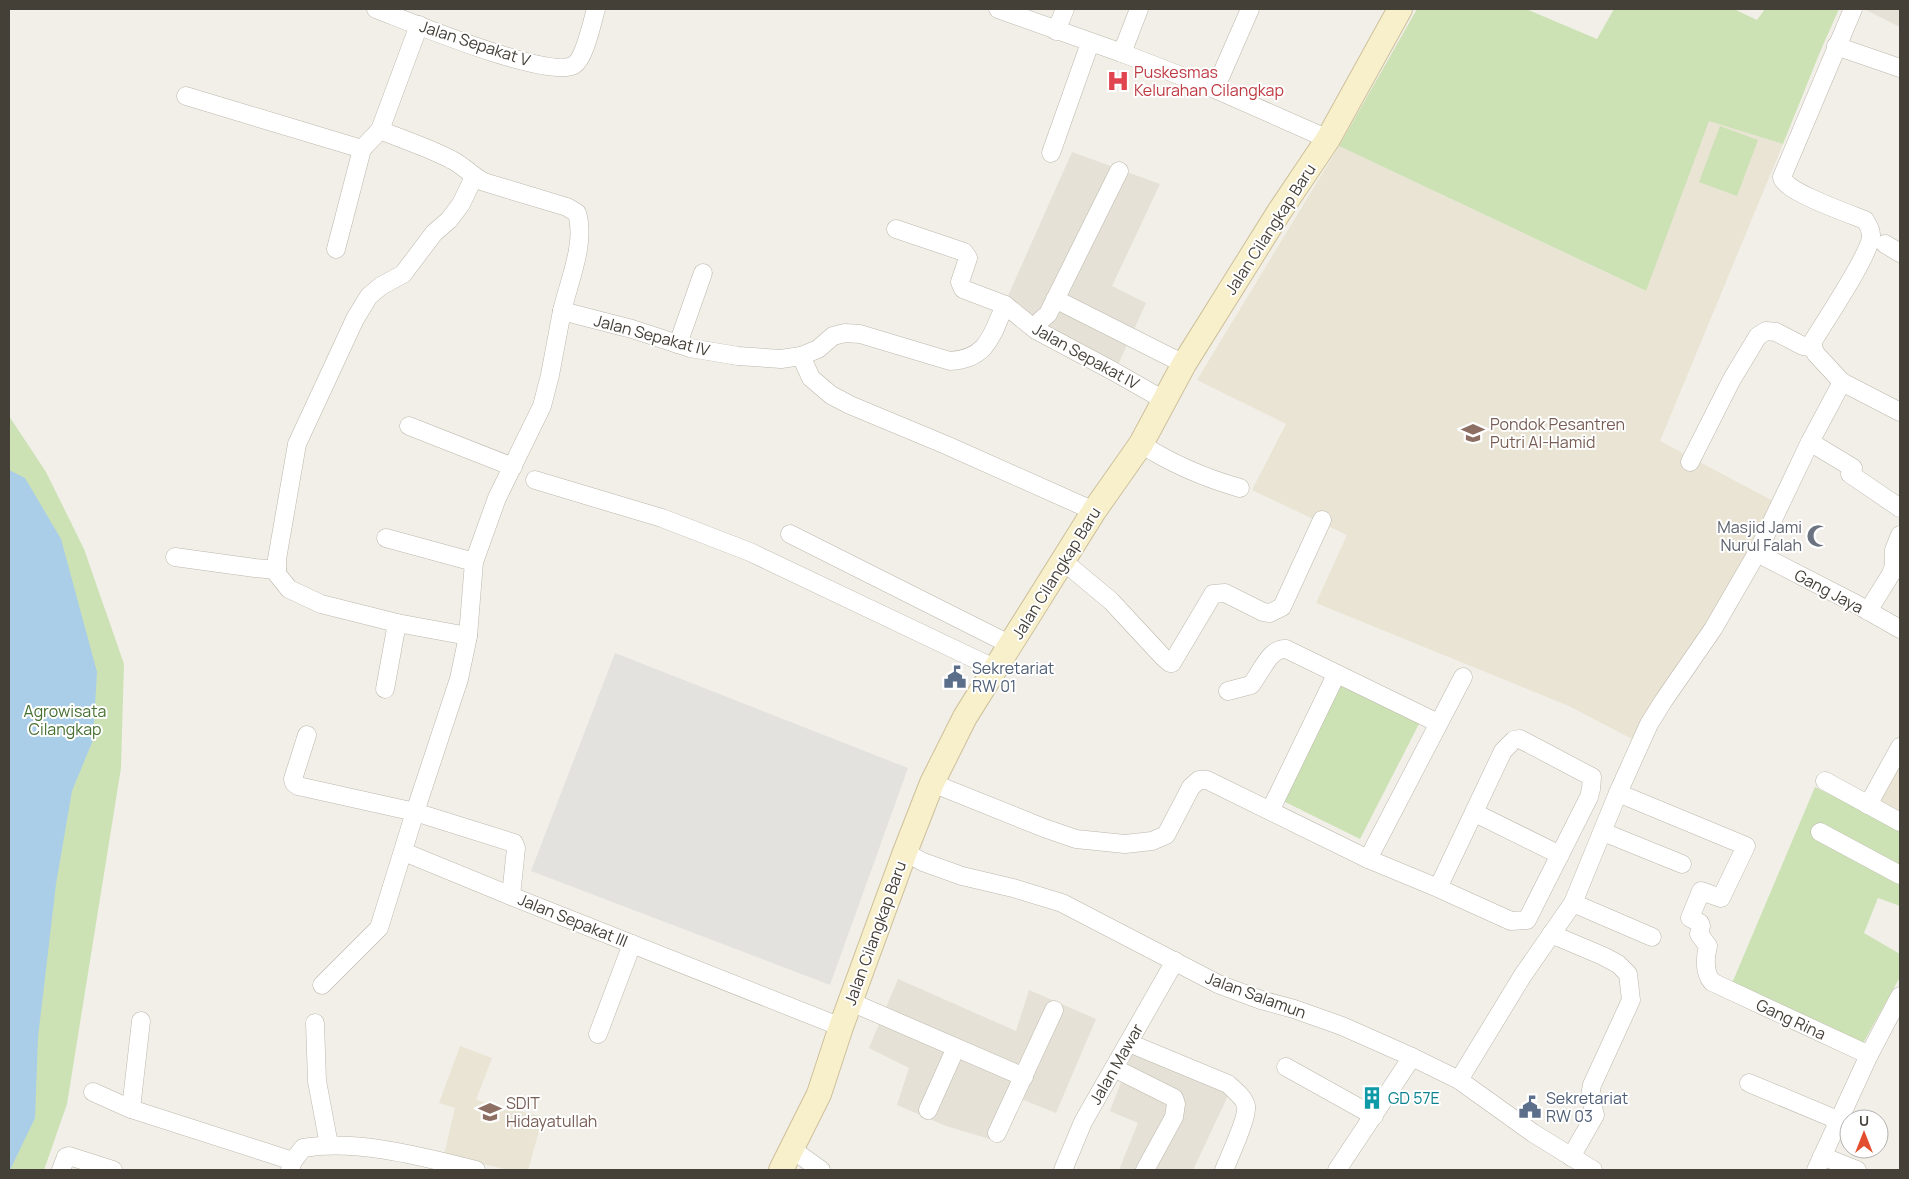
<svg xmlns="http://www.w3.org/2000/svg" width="1909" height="1179" font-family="Manrope,sans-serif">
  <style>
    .residential { fill: #e5e1d6 }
    .education { fill: #e9e4d3 }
    .green { fill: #cce2b5 }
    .parking { fill: #e3e2df }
    .water { fill: #aacde8 }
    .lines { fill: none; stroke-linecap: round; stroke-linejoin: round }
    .street-casing { stroke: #bcb7ab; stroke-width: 19 }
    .secondary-casing { stroke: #cdc19c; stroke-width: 26 }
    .street { stroke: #fff; stroke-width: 18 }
    .secondary { stroke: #f8efcb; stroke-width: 24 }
    .labels { text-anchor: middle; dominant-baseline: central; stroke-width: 4; stroke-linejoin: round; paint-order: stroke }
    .street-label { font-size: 16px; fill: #443f37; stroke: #fff }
    .health-label { font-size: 16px; fill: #be3a42; stroke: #fff; text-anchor: start }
    .education-label { font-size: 16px; fill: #785e54; stroke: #fff; text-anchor: start }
    .worship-label { font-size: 16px; fill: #5b616d; stroke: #fff; text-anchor: end }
    .service-label { font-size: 16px; fill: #4e5e75; stroke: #fff; text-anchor: start }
    .park-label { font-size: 16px; fill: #477031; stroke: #fff }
    .culture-label { font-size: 16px; fill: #0d838f; stroke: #fff; text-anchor: start }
  </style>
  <rect width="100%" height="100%" fill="#f2efe8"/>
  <!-- residential -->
  <g class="residential">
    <polygon points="1864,9 1900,9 1900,27"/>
    <polygon points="1072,152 1160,184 1112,286 1146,303 1112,378 1000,314"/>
    <polygon points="898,979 1016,1031 1029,990 1096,1019 1056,1113 1016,1097 996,1141 946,1126 897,1105 909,1068 869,1048"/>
    <polygon points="1135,1046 1234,1083 1193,1170 1119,1170 1138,1123 1110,1111"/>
  </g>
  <!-- education -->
  <g class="education">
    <polygon points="1709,120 1783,144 1660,441 1775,502 1711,629 1634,740 1569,706 1316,603 1347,535 1252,490 1286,424 1197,380 1339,146 1645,291"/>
    <polygon points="1900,753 1900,817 1872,802"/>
    <polygon points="460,1046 492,1058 476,1100 543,1117 528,1170 509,1170 444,1155 455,1108 439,1103"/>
  </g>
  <!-- green -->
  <g class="green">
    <polygon points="1417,9 1526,9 1597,39 1614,9 1734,9 1757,20 1765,9 1839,9 1820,52 1783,144 1709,121 1646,291 1339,146"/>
    <polygon points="1720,126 1758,140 1737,196 1699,182"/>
    <polygon points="9,416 46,472 84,549 124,664 121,768 67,1104 44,1170 9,1170"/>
    <polygon points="1336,677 1421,720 1360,839 1275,797"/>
    <polygon points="1815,787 1900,829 1900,906 1878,898 1864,933 1900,954 1900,977 1861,1047 1730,988"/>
  </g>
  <!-- parking -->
  <polygon class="parking" points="615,653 908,768 830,985 531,871"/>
  <!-- water -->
  <polygon class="water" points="9,470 25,478 61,539 97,672 93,740 72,791 56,884 38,1037 35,1118 10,1170"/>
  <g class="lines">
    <defs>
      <g id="street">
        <path d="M376,9C408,21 548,80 574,65C585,58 592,22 596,9"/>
        <polyline points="998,9 1122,53 1215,89 1328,139"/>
        <polyline points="1056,31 1065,9"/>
        <polyline points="1836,46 1900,68"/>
        <polyline points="1122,53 1139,9"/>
        <polyline points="1215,89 1250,9"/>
        <polyline points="186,96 362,149"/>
        <path d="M380,130C404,140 430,148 452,160C464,166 472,176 484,182L567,207L577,213C586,243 569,281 562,311"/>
        <polyline points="1051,153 1090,43"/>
        <polyline points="896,229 964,252 968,258 960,282 963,289 1005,305"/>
        <polyline points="1885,244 1900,253"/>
        <polyline points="336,249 362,149 380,130 419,25"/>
        <polyline points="1055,299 1184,364"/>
        <polyline points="1036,330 1041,320 1048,314 1119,171"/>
        <polyline points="678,344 703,273"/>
        <polyline points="801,356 811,378 831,395 850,405 946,445 1094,511"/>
        <polyline points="1842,382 1900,412"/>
        <polyline points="409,426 513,467"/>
        <polyline points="1810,442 1853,468 1850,474 1900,508"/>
        <path d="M1141,444C1172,464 1205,478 1240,488"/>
        <polyline points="1690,462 1732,379 1758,336 1766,331 1776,332 1803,346 1813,348"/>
        <polyline points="535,480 662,518 750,552 996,669"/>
        <polyline points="790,534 1011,645"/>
        <polyline points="386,538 474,562"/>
        <polyline points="1757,553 1856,604 1900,629"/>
        <polyline points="175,557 255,568 277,570"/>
        <polyline points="1063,561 1111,601 1163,657 1170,663 1172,663 1213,594 1225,593 1263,612 1270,613 1282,607 1322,520"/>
        <polyline points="1868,611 1891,574 1894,566 1894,550 1900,535"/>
        <polyline points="468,636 397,623 321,604 289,589 277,574 277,559 297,444 355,319 369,296 381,286 403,274 434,233 449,220 461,204 474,177"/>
        <polyline points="385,689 397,623"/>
        <path d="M1228,691L1251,685C1261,673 1269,648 1286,649L1438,723"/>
        <polyline points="307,735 293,779 294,783 298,786 415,812 379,928 322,985"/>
        <polyline points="1825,781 1900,822"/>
        <polyline points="932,783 1044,828 1076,839 1125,844 1152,841 1166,835 1191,787 1199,780 1207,780 1368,859 1438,888 1511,921 1527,920 1589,797 1591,789 1592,777 1520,739 1514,740 1503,751 1438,888"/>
        <path d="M1618,793L1746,846L1721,898L1701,891L1690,918L1700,923L1701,926L1699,934L1708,946C1705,958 1704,972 1712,982L1869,1055"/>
        <polyline points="1868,805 1900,747"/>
        <polyline points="1270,811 1336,675"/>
        <polyline points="1475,813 1560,855"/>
        <polyline points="1603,832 1682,864"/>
        <polyline points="1820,832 1900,875"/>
        <polyline points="404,852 511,896"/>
        <polyline points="905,852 923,862 962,876 1013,888 1062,903 1218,984 1261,1000 1294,1009 1342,1026 1412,1057 1459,1080 1533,1133 1593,1170"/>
        <polyline points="1368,859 1463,677"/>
        <polyline points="1573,903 1652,937"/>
        <polyline points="1551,934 1603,956 1618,964 1628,974 1631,1000 1592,1085 1590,1096 1595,1115 1571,1157"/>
        <polyline points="851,1002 1024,1077"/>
        <polyline points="315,1023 317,1081 329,1145"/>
        <path d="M841,1027L511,896L516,848L514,843L415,812L459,679L468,636L474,562L497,498L542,406L550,375L562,311L632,329L690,348L738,356L781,359L801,356L818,349L833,336L845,333L860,334L950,361C988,359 992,334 1005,305L1036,330L1113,371L1164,400"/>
        <polyline points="598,1034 632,944"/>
        <path d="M1129,1043L1228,1084C1234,1090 1244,1097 1246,1106C1248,1117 1229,1158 1224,1170"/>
        <polyline points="1286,1067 1374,1116"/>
        <polyline points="1114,1068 1174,1098 1176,1104 1174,1117 1145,1170"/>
        <path d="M1459,1080L1523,975L1573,903L1618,793L1649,724L1664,700L1713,629L1757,553L1810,442L1842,382L1816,354L1813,348V341C1824,323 1872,251 1871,235C1871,229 1868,225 1865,220C1850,214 1783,191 1782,177L1853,9"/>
        <polyline points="1749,1083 1840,1121"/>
        <polyline points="93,1092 131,1109 141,1021"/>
        <polyline points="131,1109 293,1161"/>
        <polyline points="928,1110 954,1052"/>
        <polyline points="997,1133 1054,1010"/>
        <polyline points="793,1150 821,1170"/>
        <polyline points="1822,1156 1857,1170"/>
        <polyline points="61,1170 66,1157 69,1156 113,1170"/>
        <path d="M290,1170L293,1161L303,1148C358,1139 423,1157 476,1170"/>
        <polyline points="1063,1170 1083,1122 1175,961"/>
        <polyline points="1337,1170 1412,1057"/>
        <polyline points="1816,1170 1869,1055 1900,996"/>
      </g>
      <polyline id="secondary" points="781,1170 819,1094 841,1027 905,852 932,783 965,717 1094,511 1141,444 1184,364 1279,212 1328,139 1400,9"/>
    </defs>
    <!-- street casing -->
    <use href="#street" class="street-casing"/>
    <!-- secondary casing -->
    <use href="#secondary" class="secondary-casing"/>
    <!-- street -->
    <use href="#street" class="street"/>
    <!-- secondary -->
    <use href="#secondary" class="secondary"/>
  </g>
  <!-- icons -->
  <defs>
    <symbol id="hospital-bare" viewBox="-9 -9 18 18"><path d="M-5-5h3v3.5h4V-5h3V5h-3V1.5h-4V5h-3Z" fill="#e0444e" stroke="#fff" stroke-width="2.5" paint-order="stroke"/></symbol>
    <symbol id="school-bare" viewBox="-9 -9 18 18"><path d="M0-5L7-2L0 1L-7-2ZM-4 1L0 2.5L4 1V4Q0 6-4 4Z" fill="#8d6e63" stroke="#fff" stroke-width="2.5" paint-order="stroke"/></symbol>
    <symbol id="mosque-bare" viewBox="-9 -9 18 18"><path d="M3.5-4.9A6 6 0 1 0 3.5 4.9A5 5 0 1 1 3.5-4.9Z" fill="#6b7280" stroke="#fff" stroke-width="2.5" paint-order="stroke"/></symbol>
    <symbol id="civic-bare" viewBox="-9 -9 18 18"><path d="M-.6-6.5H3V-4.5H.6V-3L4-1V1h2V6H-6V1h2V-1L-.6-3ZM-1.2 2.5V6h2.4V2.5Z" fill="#5c6f8a" stroke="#fff" stroke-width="2.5" paint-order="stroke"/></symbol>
    <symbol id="building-bare" viewBox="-9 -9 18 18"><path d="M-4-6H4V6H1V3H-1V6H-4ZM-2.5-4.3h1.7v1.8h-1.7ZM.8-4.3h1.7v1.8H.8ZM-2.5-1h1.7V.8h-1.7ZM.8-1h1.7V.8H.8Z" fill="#0f9aa8" stroke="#fff" stroke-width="2.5" paint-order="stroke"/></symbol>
  </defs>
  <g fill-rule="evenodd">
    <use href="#hospital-bare" x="1102" y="65" width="32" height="32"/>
    <use href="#school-bare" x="1457" y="417" width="32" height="32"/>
    <use href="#mosque-bare" x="1802" y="520" width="32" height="32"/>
    <use href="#civic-bare" x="939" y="661" width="32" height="32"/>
    <use href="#building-bare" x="1356" y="1082" width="32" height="32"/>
    <use href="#civic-bare" x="1514" y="1091" width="32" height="32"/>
    <use href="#school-bare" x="474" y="1096" width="32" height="32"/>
  </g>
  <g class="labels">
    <!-- street labels -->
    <g class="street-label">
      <text transform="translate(475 43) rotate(18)">Jalan Sepakat V</text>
      <text transform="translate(1270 229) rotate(-57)">Jalan Cilangkap Baru</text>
      <text transform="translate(652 335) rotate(15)">Jalan Sepakat IV</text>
      <text transform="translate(1086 356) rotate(29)">Jalan Sepakat IV</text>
      <text transform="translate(1056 573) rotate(-58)">Jalan Cilangkap Baru</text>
      <text transform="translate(1829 591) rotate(28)">Gang Jaya</text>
      <text transform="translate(573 920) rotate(22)">Jalan Sepakat III</text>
      <text transform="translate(875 933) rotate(-70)">Jalan Cilangkap Baru</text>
      <text transform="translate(1256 995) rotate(20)">Jalan Salamun</text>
      <text transform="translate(1791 1019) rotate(25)">Gang Rina</text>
      <text transform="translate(1116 1064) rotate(-60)">Jalan Mawar</text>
    </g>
    <!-- health labels -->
    <g class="health-label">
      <text x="1134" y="72">Puskesmas<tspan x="1134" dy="18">Kelurahan Cilangkap</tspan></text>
    </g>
    <!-- education labels -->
    <g class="education-label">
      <text x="1490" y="424">Pondok Pesantren<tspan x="1490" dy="18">Putri Al-Hamid</tspan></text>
      <text x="506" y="1103">SDIT<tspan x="506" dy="18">Hidayatullah</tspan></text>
    </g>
    <!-- worship labels -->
    <g class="worship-label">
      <text x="1802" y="527">Masjid Jami<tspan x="1802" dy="18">Nurul Falah</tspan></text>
    </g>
    <!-- service labels -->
    <g class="service-label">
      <text x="972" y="668">Sekretariat<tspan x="972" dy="18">RW 01</tspan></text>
      <text x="1546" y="1098">Sekretariat<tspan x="1546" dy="18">RW 03</tspan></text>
    </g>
    <!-- park labels -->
    <g class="park-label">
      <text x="65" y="711">Agrowisata<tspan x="65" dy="18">Cilangkap</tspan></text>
    </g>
    <!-- culture labels -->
    <g class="culture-label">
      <text x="1388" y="1098">GD 57E</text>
    </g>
  </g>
  <!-- border -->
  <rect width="1909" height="1179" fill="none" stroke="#443f37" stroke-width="20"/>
  <!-- north arrow -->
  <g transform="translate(1864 1134)"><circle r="24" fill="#ffffff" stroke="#b4b2af"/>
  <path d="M0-4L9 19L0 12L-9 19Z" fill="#e24e2e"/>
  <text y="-8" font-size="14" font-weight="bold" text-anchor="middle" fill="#443f37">U</text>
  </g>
</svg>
